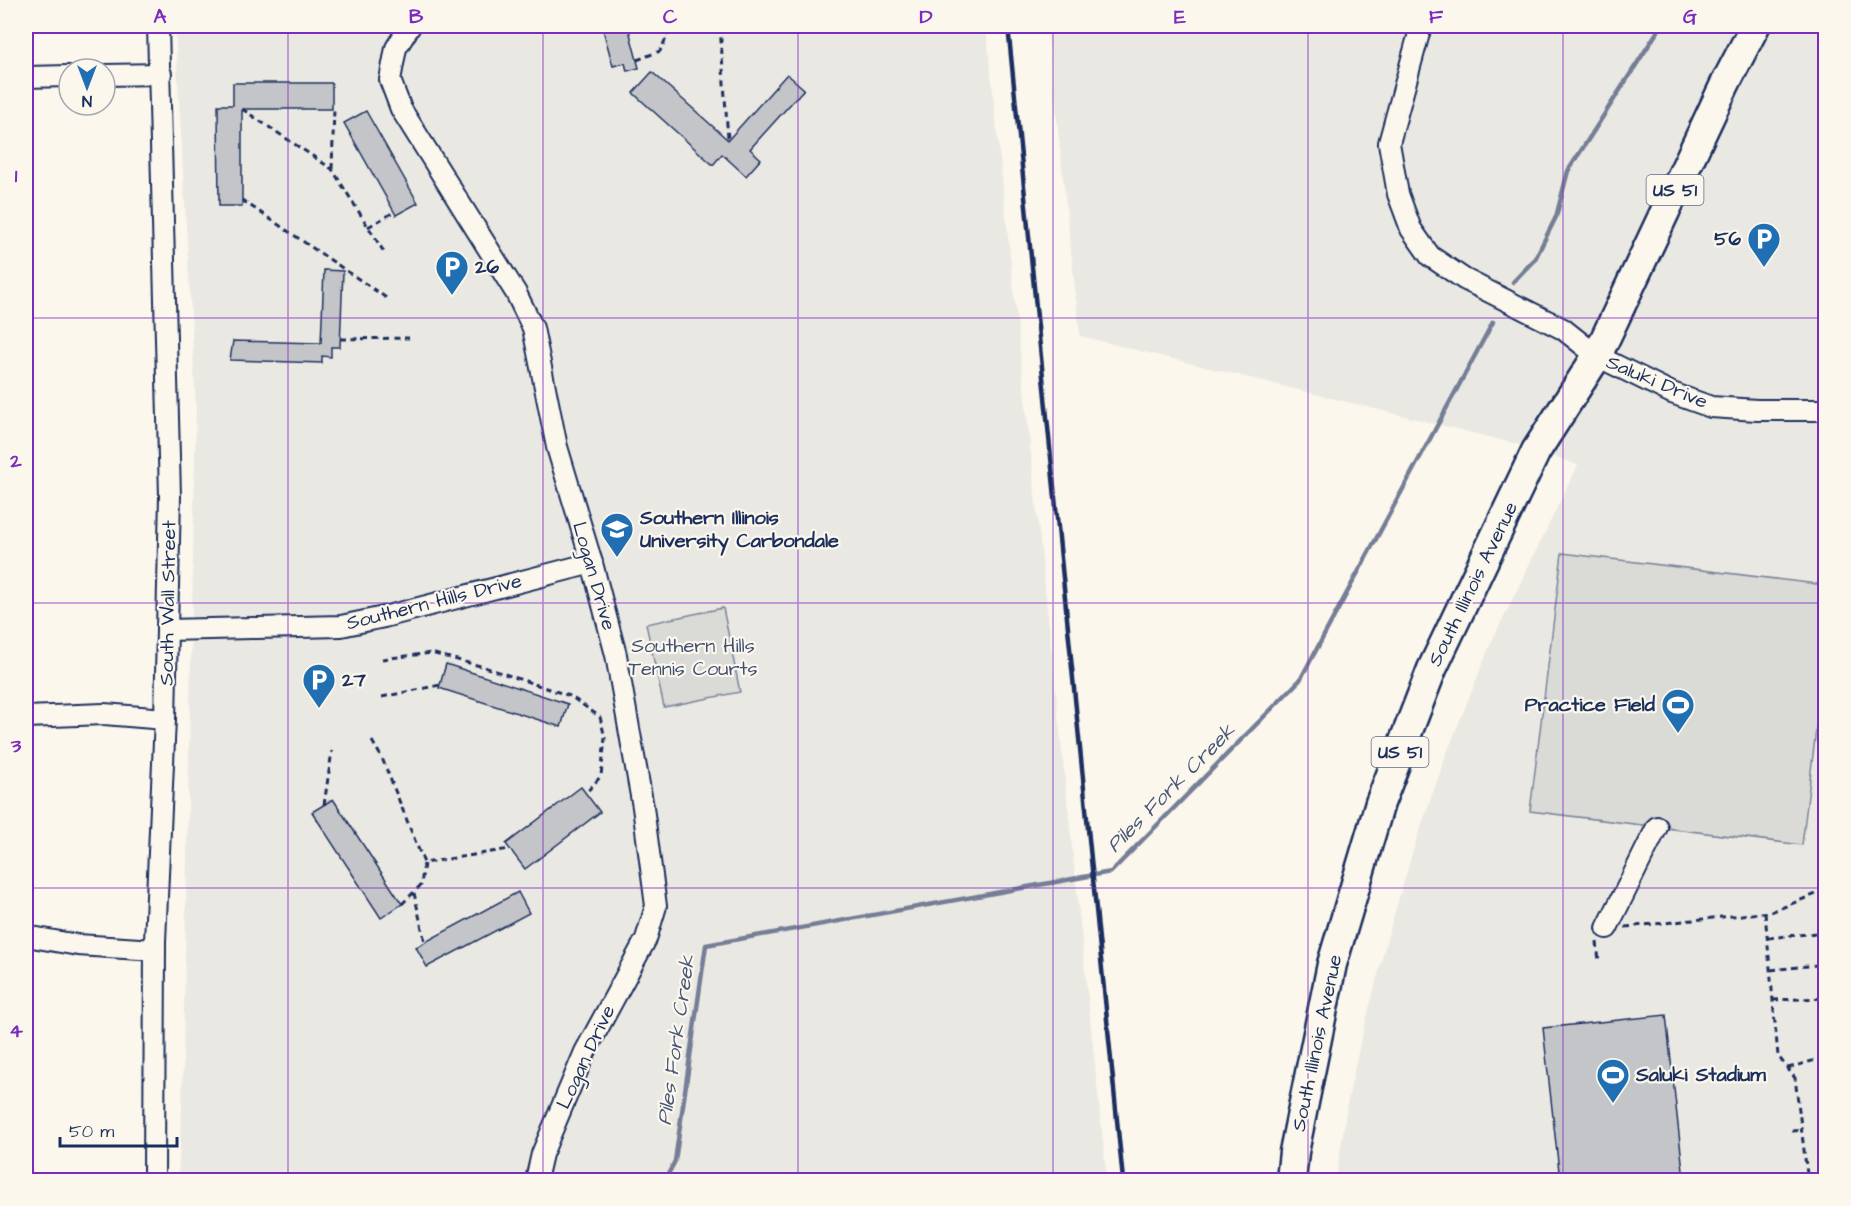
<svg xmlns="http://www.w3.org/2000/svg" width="1851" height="1206" font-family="'Architects Daughter',sans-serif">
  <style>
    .built { fill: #eae8e2 }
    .green { fill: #dadad7; stroke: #7a849a; stroke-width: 1.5 }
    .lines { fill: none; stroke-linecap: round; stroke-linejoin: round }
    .stream { stroke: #747e96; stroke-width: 4.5 }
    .building { fill: #c3c5c9; stroke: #1b2f5e; stroke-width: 1.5 }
    .minor-casing { stroke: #1b2f5e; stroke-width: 24 }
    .highway-casing { stroke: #1b2f5e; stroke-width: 33 }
    .path { stroke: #1b2f5e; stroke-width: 3; stroke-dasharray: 6 4.5; stroke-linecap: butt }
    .minor { stroke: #fbf7ec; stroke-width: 20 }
    .highway { stroke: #fbf7ec; stroke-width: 28 }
    .rail { stroke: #1b2f5e; stroke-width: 4.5 }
    .grid { fill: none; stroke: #7b2cbf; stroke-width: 1.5; stroke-opacity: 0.55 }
    .labels { text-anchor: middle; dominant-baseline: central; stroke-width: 4.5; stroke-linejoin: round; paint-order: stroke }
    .shield { fill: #fbf7ec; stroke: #5e6b89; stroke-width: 1.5 }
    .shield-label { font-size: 18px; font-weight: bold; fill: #1b2f5e }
    .poi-label { font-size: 20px; font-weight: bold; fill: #1b2f5e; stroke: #fbf7ec; text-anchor: start }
    .street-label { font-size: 20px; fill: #1b2f5e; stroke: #fbf7ec }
    .park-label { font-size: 20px; fill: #415176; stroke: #fbf7ec }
    .water-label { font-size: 21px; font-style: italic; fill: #47577a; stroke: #fbf7ec }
    .neatline { fill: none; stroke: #7b2cbf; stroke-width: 2 }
    .grid-label { font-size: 20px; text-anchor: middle; font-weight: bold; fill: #7b2cbf }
  </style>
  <rect width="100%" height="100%" fill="#fbf7ec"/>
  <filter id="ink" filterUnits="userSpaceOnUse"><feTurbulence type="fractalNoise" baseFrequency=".0167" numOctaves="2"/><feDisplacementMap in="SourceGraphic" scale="12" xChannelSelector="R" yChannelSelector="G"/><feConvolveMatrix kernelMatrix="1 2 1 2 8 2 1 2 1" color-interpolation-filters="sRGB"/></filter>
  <g filter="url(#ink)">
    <!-- built -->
    <g class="built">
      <polygon points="175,26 986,26 1107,1180 178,1180 182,1108 196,406"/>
      <polygon points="1047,26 1825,26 1825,1180 1336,1180 1348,1099 1360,1044 1388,935 1415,844 1446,755 1491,643 1578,465 1517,444 1080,336"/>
    </g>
    <!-- green -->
    <g class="green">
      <polygon points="1562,553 1825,585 1825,656 1802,845 1530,811"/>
      <polygon points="723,608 740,692 664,707 646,624"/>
    </g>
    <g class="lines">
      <!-- stream -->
      <g class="stream">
        <polyline points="1513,282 1535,259 1556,217 1568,171 1661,26"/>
        <polyline points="665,1180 675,1161 706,945 1111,872 1300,680 1493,322"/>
      </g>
    </g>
    <!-- building -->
    <g class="building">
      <polygon points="602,26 628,26 639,68 627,71 625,63 613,66"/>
      <polygon points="652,72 728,140 787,74 804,89 750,149 761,159 746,176 722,154 713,165 633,93"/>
      <polygon points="233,83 332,83 332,109 242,109 242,206 219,206 218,105 233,105"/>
      <polygon points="366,111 418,203 396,215 344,123"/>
      <polygon points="324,270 343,271 340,347 331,347 331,357 322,356 322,363 230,360 233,341 321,343"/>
      <polygon points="446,664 568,704 561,727 439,688"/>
      <polygon points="581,787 600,812 525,869 506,844"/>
      <polygon points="333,799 402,904 381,918 312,812"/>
      <polygon points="518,892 529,913 427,967 416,947"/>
      <polygon points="1666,1015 1684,1180 1560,1180 1543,1028"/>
    </g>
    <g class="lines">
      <defs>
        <g id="minor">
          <polyline points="410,26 396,48 390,80 401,109 516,293 533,328 557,447 592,563 616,655 643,807 656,906 646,939 585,1052 542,1154 536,1180"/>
          <polyline points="1421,26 1389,143 1398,194 1411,229 1430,256 1464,279 1563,329 1597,356 1672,393 1711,407 1757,410 1826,410"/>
          <polyline points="105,75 161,74"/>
          <polyline points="26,77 69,76"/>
          <polyline points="167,630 341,626 384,617 592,563"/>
          <polyline points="26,717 104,714 165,719"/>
          <polyline points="1607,928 1657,827"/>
          <polyline points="26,936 78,945 155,950"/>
          <polyline points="154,1180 155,941 165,719 170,496 158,26"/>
        </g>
        <polyline id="highway" points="1291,1180 1294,1152 1332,964 1380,803 1432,669 1536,451 1597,356 1725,84 1755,26"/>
      </defs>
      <!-- minor casing -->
      <use href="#minor" class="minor-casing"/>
      <!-- highway casing -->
      <use href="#highway" class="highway-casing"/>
      <!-- path -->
      <g class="path">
        <polyline points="718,26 787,27"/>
        <polyline points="720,27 728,139"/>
        <polyline points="637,60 660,51 672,26"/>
        <polyline points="242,109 332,169 384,252"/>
        <polyline points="332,169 334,109"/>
        <polyline points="242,200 388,299"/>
        <polyline points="368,227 394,212"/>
        <polyline points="341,339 409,338"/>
        <polyline points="382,659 431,653 484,667 570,696 600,717 605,738 601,776 586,793"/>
        <polyline points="382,697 440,685"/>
        <polyline points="372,741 382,758 424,863 510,849"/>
        <polyline points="324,805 332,751"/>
        <path d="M1826,831C1821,847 1821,865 1826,881"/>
        <polyline points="414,893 425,942"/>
        <polyline points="402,904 421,885 424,863"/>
        <polyline points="1765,913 1778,1056 1795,1078 1807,1174 1804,1180"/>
        <polyline points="1625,927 1771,912 1826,890"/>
        <polyline points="1768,938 1826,932"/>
        <polyline points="1597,942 1599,962"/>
        <polyline points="1771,970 1826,964"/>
        <polyline points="1773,1000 1826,998"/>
        <polyline points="1788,1068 1826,1057"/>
        <polyline points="1792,1131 1802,1130"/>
        <polyline points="1807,1174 1822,1180"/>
      </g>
      <!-- minor -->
      <use href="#minor" class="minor"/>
      <!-- highway -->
      <use href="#highway" class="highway"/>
      <!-- rail -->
      <polyline class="rail" points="1008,26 1123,1180"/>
    </g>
  </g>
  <!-- grid -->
  <path class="grid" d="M288,26V1180M543,26V1180M798,26V1180M1053,26V1180M1308,26V1180M1563,26V1180M26,318H1826M26,603H1826M26,888H1826"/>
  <!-- icons -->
  <defs>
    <symbol id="parking-pin" viewBox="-11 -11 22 30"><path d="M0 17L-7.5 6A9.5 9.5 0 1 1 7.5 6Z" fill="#1f6fb2" stroke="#fbf7ec"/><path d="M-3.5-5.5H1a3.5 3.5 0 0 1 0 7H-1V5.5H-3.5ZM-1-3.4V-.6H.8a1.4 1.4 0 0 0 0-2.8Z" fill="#fff"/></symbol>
    <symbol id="university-pin" viewBox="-11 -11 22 30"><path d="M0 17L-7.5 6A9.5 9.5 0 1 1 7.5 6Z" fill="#1f6fb2" stroke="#fbf7ec"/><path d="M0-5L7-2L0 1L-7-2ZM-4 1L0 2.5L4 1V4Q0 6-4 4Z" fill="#fff"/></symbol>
    <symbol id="stadium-pin" viewBox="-11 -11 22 30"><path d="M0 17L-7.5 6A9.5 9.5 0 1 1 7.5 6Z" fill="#1f6fb2" stroke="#fbf7ec"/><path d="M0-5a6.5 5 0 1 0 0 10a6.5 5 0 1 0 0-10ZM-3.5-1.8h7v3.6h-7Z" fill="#fff"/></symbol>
  </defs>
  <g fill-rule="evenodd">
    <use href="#parking-pin" x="1745" y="220" width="38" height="52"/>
    <use href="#parking-pin" x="433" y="248" width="38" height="52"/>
    <use href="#university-pin" x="598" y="510" width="38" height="52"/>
    <use href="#parking-pin" x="300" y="661" width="38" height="52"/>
    <use href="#stadium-pin" x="1659" y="686" width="38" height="52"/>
    <use href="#stadium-pin" x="1594" y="1056" width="38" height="52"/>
  </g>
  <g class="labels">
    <!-- shield labels -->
    <g class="shield">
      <rect x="1646.5" y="175" width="57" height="30" rx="4.5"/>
      <rect x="1371.5" y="737" width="57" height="30" rx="4.5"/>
    </g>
    <g class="shield-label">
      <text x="1675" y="190">US 51</text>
      <text x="1400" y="752">US 51</text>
    </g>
    <!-- poi labels -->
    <g class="poi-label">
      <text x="1741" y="239" text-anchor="end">56</text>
      <text x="475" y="267">26</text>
      <text x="640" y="518">Southern Illinois<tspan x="640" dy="23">University Carbondale</tspan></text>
      <text x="342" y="680">27</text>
      <text x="1655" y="705" text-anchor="end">Practice Field</text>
      <text x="1636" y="1075">Saluki Stadium</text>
    </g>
    <!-- street labels -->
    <g class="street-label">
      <text transform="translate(1657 382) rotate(23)">Saluki Drive</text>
      <text transform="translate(594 576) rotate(74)">Logan Drive</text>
      <text transform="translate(1473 584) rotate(-64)">South Illinois Avenue</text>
      <text transform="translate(434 602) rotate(-14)">Southern Hills Drive</text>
      <text transform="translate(168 603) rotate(-89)">South Wall Street</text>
      <text transform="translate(1317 1043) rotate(-78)">South Illinois Avenue</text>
      <text transform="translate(586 1057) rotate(-65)">Logan Drive</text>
    </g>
    <!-- park labels -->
    <g class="park-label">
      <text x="693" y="646">Southern Hills<tspan x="693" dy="23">Tennis Courts</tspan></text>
    </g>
    <!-- water labels -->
    <g class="water-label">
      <text transform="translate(1171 788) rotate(-45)">Piles Fork Creek</text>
      <text transform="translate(676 1040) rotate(-82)">Piles Fork Creek</text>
    </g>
  </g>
  <!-- margin -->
  <rect width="1851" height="1206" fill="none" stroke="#fbf7ec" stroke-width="66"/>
  <!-- north arrow -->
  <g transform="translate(87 87) rotate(180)"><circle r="28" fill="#fbf7ec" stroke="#a1a7b3" stroke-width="1.5"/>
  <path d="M0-4.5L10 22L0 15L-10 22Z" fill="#1f6fb2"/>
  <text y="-9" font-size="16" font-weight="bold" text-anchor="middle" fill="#1b2f5e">N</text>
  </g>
  <!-- scale -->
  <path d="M60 1137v9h117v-9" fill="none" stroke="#1b2f5e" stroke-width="3"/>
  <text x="69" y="1137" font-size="18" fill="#1b2f5e" stroke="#fbf7ec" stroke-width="4.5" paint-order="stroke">50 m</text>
  <rect x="33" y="33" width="1785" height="1140" class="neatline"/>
  <g class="grid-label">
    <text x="160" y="23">A</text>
    <text x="416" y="23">B</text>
    <text x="670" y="23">C</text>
    <text x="926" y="23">D</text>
    <text x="1180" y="23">E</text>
    <text x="1436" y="23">F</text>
    <text x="1690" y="23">G</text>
    <text x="16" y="182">1</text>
    <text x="16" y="467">2</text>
    <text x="16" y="752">3</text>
    <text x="16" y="1037">4</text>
  </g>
</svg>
